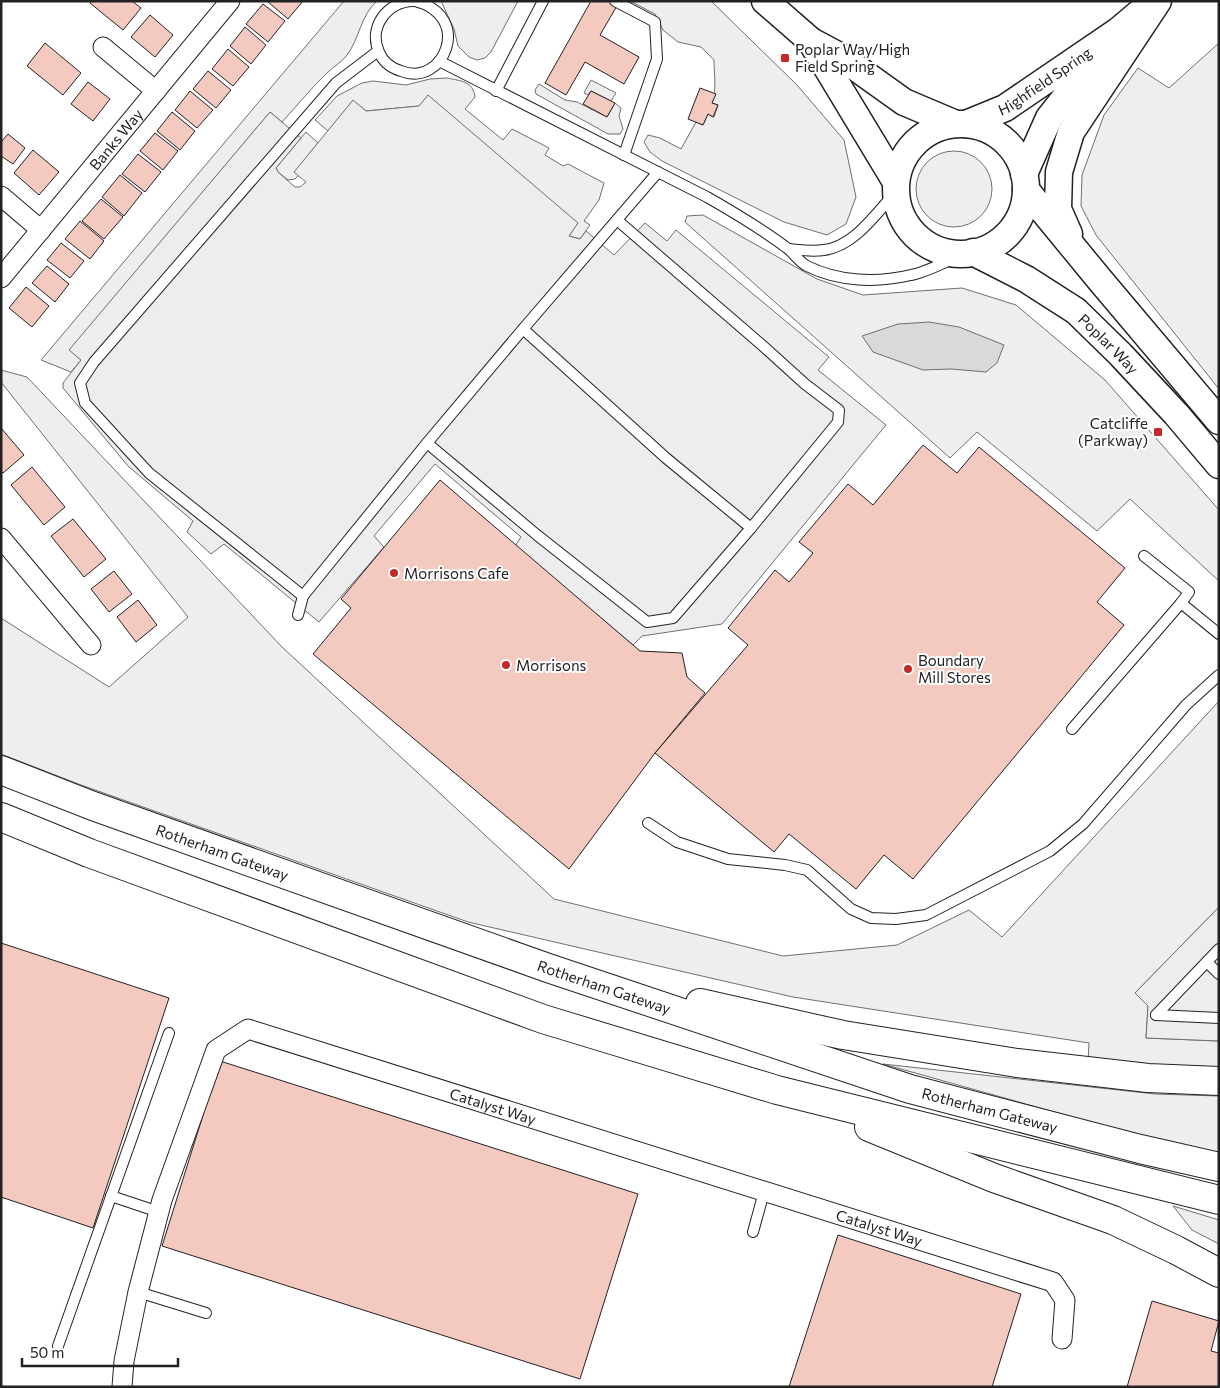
<svg xmlns="http://www.w3.org/2000/svg" width="1220" height="1388" font-family="Commissioner,sans-serif">
  <style>
    .green { fill: #eee; stroke: #6f6f6f }
    .parking { fill: #ededed; stroke: #6f6f6f }
    .water { fill: #d9d9d9; stroke: #6f6f6f }
    .building { fill: #f3c9c0; stroke: #222 }
    .lines { fill: none; stroke-linecap: round; stroke-linejoin: round }
    .service-casing { stroke: #222; stroke-width: 12 }
    .minor-casing { stroke: #222; stroke-width: 21 }
    .secondary-casing { stroke: #222; stroke-width: 29 }
    .trunk-casing { stroke: #222; stroke-width: 30 }
    .service { stroke: #fff; stroke-width: 10 }
    .minor { stroke: #fff; stroke-width: 19 }
    .secondary { stroke: #fff; stroke-width: 26 }
    .trunk { stroke: #fff; stroke-width: 28 }
    .poi-dot { fill: #c62828; stroke: #fff; stroke-width: 2 }
    .labels { text-anchor: middle; dominant-baseline: central; stroke-width: 4; stroke-linejoin: round; paint-order: stroke }
    .poi-label { font-size: 15px; fill: #222; stroke: #fff; text-anchor: start }
    .street-label { font-size: 15px; fill: #222; stroke: #fff }
  </style>
  <rect width="100%" height="100%" fill="#fff"/>
  <!-- green -->
  <g class="green">
    <path d="M344,1H377C360,16 360,38 347,55C342,62 333,67 327,73C311,88 297,106 282,122L270,112L70,350L81,360L71,372L41,360Z"/>
    <polygon points="441,1 518,1 491,52 485,58 477,60 469,57 458,46 454,29"/>
    <path d="M630,1H711L797,85L844,140L856,197L846,224L827,235L784,222L662,161L650,152L644,142L648,135L660,138L681,149L696,122L703,125L708,114L714,117L718,105L712,103C717,90 714,74 714,60L701,47L678,42L663,30L655,14Z"/>
    <polygon points="1219,43 1219,389 1096,235 1081,206 1082,175 1104,115 1138,68 1169,88"/>
    <path d="M447,78C461,81 473,81 475,97L465,109L503,140L512,129L549,148L545,155L563,166L568,164L604,183L599,200L584,221L590,225L580,239L569,236L577,224L420,106L366,111L353,101L328,131L315,120L337,96L362,83L373,81L406,85L430,79Z"/>
    <polygon points="591,80 616,93 611,101 591,91 588,95 584,93"/>
    <polygon points="539,84 565,100 577,102 607,117 615,103 621,108 619,116 623,129 620,134 608,134 536,94 535,90"/>
    <polygon points="306,132 318,143 295,172 299,175 295,179 288,180 278,172 276,168"/>
    <circle cx="954" cy="189" r="38"/>
    <polygon points="703,215 817,279 863,295 962,288 1016,305 1105,380 1219,510 1219,581 1130,499 1097,531 977,432 950,458 685,222 687,216"/>
    <polygon points="1,370 27,377 282,647 554,899 783,956 897,945 969,910 1002,937 1219,701 1219,907 1135,993 1148,1006 1146,1038 1219,1041 1219,1067 1088,1062 1089,1043 793,997 468,922 81,785 1,754 1,618 109,687 188,617 1,382"/>
    <polygon points="883,1064 1155,1094 1219,1096 1219,1154 1151,1139"/>
    <polygon points="1173,1206 1219,1220 1219,1244 1192,1230"/>
  </g>
  <!-- parking -->
  <g class="parking">
    <polygon points="428,95 578,223 569,236 580,239 586,231 614,255 645,223 667,241 676,230 829,357 818,370 886,425 722,624 642,636 633,645 515,546 521,537 435,464 374,536 384,547 319,622 224,544 211,554 187,532 193,521 128,466 63,388 63,383 81,360 69,350 270,112 301,138 276,168 278,172 295,187 300,187 306,182 294,172 353,100 366,111 419,106"/>
    <polygon points="1219,907 1219,1041 1146,1038 1148,1006 1135,993"/>
  </g>
  <!-- water -->
  <polygon class="water" points="929,322 959,327 1004,345 997,363 986,372 951,369 923,370 873,352 862,336 898,324"/>
  <!-- building -->
  <g class="building">
    <polygon points="92,1 132,1 141,8 123,30 90,3"/>
    <polygon points="267,1 303,1 288,19"/>
    <polygon points="591,1 613,1 618,4 600,35 639,57 624,84 585,62 566,95 545,83"/>
    <polygon points="263,4 285,21 268,42 246,24"/>
    <polygon points="150,15 173,35 155,57 131,37"/>
    <polygon points="245,27 266,45 251,64 230,46"/>
    <polygon points="45,43 81,73 63,95 27,66"/>
    <polygon points="228,49 249,67 233,86 212,69"/>
    <polygon points="208,71 231,90 216,108 193,89"/>
    <polygon points="88,82 110,99 93,121 71,104"/>
    <polygon points="700,88 716,94 712,103 718,105 713,117 708,114 703,125 688,119"/>
    <polygon points="190,91 213,110 197,128 175,110"/>
    <polygon points="591,91 615,103 607,117 583,104"/>
    <polygon points="172,112 195,131 180,150 157,131"/>
    <polygon points="155,133 178,151 163,170 140,151"/>
    <polygon points="8,134 25,148 13,164 1,156 1,142"/>
    <polygon points="33,150 59,172 39,195 14,173"/>
    <polygon points="138,154 161,172 145,192 122,174"/>
    <polygon points="120,175 142,193 124,216 102,197"/>
    <polygon points="101,199 123,217 104,239 82,221"/>
    <polygon points="80,221 104,241 90,259 65,239"/>
    <polygon points="61,243 84,261 70,278 47,260"/>
    <polygon points="47,266 69,284 55,302 32,283"/>
    <polygon points="26,287 49,306 32,327 9,308"/>
    <polygon points="1,428 24,455 3,473 1,471"/>
    <polygon points="923,445 957,473 979,447 1125,568 1097,602 1124,625 913,879 884,855 856,889 789,834 774,852 655,753 748,645 728,628 775,570 789,582 800,569 813,553 799,542 848,484 873,505"/>
    <polygon points="32,467 65,507 44,525 11,485"/>
    <polygon points="440,480 640,651 682,653 687,677 705,693 655,753 569,869 313,654 351,608 341,599"/>
    <polygon points="73,519 106,559 84,577 51,536"/>
    <polygon points="114,571 132,594 109,612 91,589"/>
    <polygon points="138,600 157,625 136,642 117,617"/>
    <polygon points="1,943 169,998 93,1228 1,1197"/>
    <polygon points="220,1061 638,1194 580,1379 162,1246"/>
    <polygon points="838,1235 1021,1294 992,1387 789,1387"/>
    <polygon points="1152,1301 1219,1321 1211,1351 1219,1353 1219,1387 1127,1387"/>
  </g>
  <g class="lines">
    <defs>
      <g id="service">
        <path d="M413,1C387,2 368,27 379,52C383,62 391,68 401,71C444,88 474,16 415,1"/>
        <polyline points="615,1 655,22 657,59 624,155"/>
        <path d="M439,61L707,197C735,213 762,229 787,248C794,253 799,262 807,266C839,282 877,283 911,275C928,272 948,260 964,254"/>
        <polyline points="496,91 543,1"/>
        <path d="M789,249C800,250 812,252 824,250C855,246 876,213 896,192"/>
        <polyline points="523,329 666,458 751,528 838,422 839,410 805,384 763,346 617,220"/>
        <polyline points="427,443 537,535 647,622 673,618 751,528"/>
        <polyline points="1144,556 1189,592 1181,603 1219,634"/>
        <polyline points="303,596 149,473 85,403 80,383 94,362 336,83 378,51"/>
        <polyline points="298,615 303,596 427,443 523,329 658,172"/>
        <polyline points="1072,729 1181,603"/>
        <polyline points="648,823 677,842 728,859 785,865 807,870 851,909 871,918 896,919 926,915 1050,851 1083,824 1186,705 1219,675"/>
        <polyline points="1207,962 1219,974"/>
        <polyline points="1156,1015 1219,949"/>
        <polyline points="1156,1015 1219,1018"/>
        <polyline points="111,1196 159,1212"/>
        <polyline points="753,1232 764,1192"/>
        <polyline points="138,1292 206,1313"/>
        <polyline points="58,1346 169,1033"/>
      </g>
      <g id="minor">
        <polyline points="103,47 156,91"/>
        <polyline points="1,196 41,230"/>
        <path id="s1" d="M1,278L230,1"/>
        <polyline points="1,538 91,645"/>
        <path id="s2" d="M122,1387L124,1361L138,1292L162,1200L216,1050L248,1029L1053,1282L1065,1300L1062,1339"/>
      </g>
      <g id="secondary">
        <polyline points="765,1 811,41 841,57 904,102 956,124"/>
        <polyline points="812,43 896,182"/>
        <path id="s3" d="M966,124L1005,108L1118,31L1143,10"/>
        <circle cx="961" cy="189" r="65"/>
        <polyline points="1024,174 1049,118 1102,51"/>
        <polyline points="1026,190 1100,280 1219,421"/>
        <polyline points="1069,234 1058,209 1059,172 1071,132 1158,1"/>
        <path id="s4" d="M973,252L1026,279L1076,311L1121,355L1176,414L1219,465"/>
      </g>
      <g id="trunk">
        <path id="s5" d="M1,770L93,806L548,968L910,1089L1140,1149L1219,1167"/>
        <polyline points="1,817 89,853 543,1019 777,1090 1219,1200"/>
        <polyline points="700,1003 843,1035 1017,1063 1148,1078 1219,1081"/>
        <polyline points="869,1127 994,1178 1113,1220 1176,1250 1219,1273"/>
      </g>
    </defs>
    <!-- service casing -->
    <use href="#service" class="service-casing"/>
    <!-- minor casing -->
    <use href="#minor" class="minor-casing"/>
    <!-- secondary casing -->
    <use href="#secondary" class="secondary-casing"/>
    <!-- trunk casing -->
    <use href="#trunk" class="trunk-casing"/>
    <!-- service -->
    <use href="#service" class="service"/>
    <!-- minor -->
    <use href="#minor" class="minor"/>
    <!-- secondary -->
    <use href="#secondary" class="secondary"/>
    <!-- trunk -->
    <use href="#trunk" class="trunk"/>
  </g>
  <!-- markers -->
  <g class="poi-dot">
    <rect x="780" y="53" width="10" height="10" rx="2.5"/>
    <rect x="1153" y="427" width="10" height="10" rx="2.5"/>
    <circle cx="394" cy="573" r="5"/>
    <circle cx="506" cy="665" r="5"/>
    <circle cx="908" cy="669" r="5"/>
  </g>
  <g class="labels">
    <!-- poi labels -->
    <g class="poi-label">
      <text x="795" y="49">Poplar Way/High<tspan x="795" dy="17">Field Spring</tspan></text>
      <text x="1148" y="423" text-anchor="end">Catcliffe<tspan x="1148" dy="17">(Parkway)</tspan></text>
      <text x="404" y="573">Morrisons Cafe</text>
      <text x="918" y="660">Boundary<tspan x="918" dy="17">Mill Stores</tspan></text>
      <text x="516" y="665">Morrisons</text>
    </g>
    <!-- street labels -->
    <g class="street-label">
      <text stroke="none"><textPath href="#s3" startOffset="90">Highfield Spring</textPath></text>
      <text stroke="none"><textPath href="#s1" startOffset="180">Banks Way</textPath></text>
      <text stroke="none"><textPath href="#s4" startOffset="165">Poplar Way</textPath></text>
      <text stroke="none"><textPath href="#s5" startOffset="236">Rotherham Gateway</textPath></text>
      <text stroke="none"><textPath href="#s5" startOffset="641">Rotherham Gateway</textPath></text>
      <text stroke="none"><textPath href="#s2" startOffset="646">Catalyst Way</textPath></text>
      <text stroke="none"><textPath href="#s5" startOffset="1046">Rotherham Gateway</textPath></text>
      <text stroke="none"><textPath href="#s2" startOffset="1051">Catalyst Way</textPath></text>
    </g>
  </g>
  <!-- border -->
  <rect width="1220" height="1388" fill="none" stroke="#222222" stroke-width="5"/>
  <!-- scale -->
  <path d="M22 1358v8h156v-8" fill="none" stroke="#222222" stroke-width="2.5"/>
  <text x="30" y="1358" font-size="15" fill="#222222" stroke="#ffffff" stroke-width="4" paint-order="stroke">50 m</text>
</svg>
